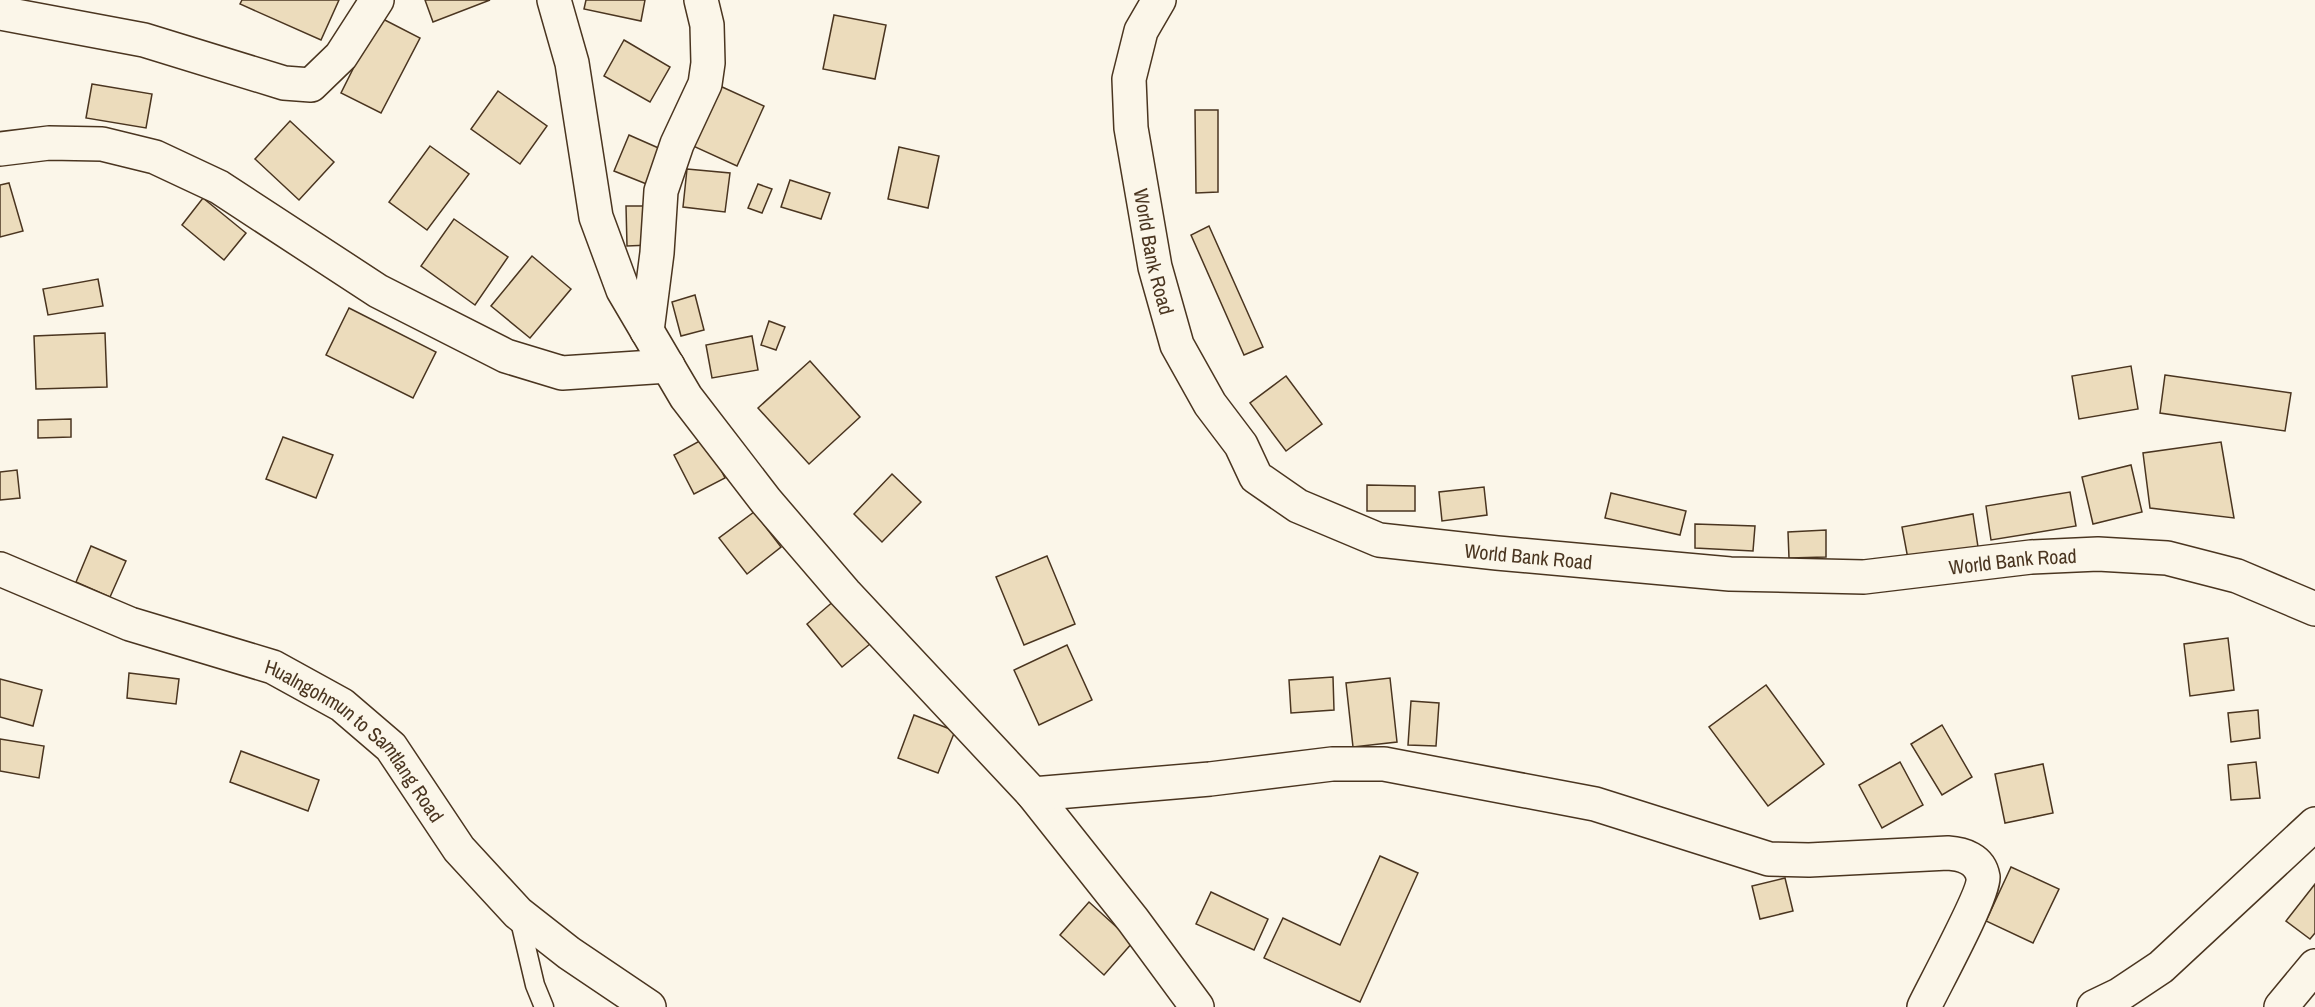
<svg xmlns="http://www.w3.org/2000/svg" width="2315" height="1007" font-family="'Archivo Narrow',sans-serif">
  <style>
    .building { fill: #ecdcbc; stroke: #4a3520; stroke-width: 1.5 }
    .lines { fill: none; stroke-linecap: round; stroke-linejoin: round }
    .service-casing { stroke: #4a3520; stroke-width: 21 }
    .minor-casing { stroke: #4a3520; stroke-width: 36 }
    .primary-casing { stroke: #4a3520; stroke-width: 36 }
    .service { stroke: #fbf6e9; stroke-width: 18 }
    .minor { stroke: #fbf6e9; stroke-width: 33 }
    .primary { stroke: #fbf6e9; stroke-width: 33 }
    .labels { text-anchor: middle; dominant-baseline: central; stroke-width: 4.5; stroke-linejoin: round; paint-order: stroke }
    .street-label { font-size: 20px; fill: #4a3520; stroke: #fbf6e9 }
  </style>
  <rect width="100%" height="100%" fill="#fbf6e9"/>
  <!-- building -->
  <g class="building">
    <polygon points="242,0 339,0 321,40 240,4"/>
    <polygon points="425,0 490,0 433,22"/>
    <polygon points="586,0 645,0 641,21 584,9"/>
    <polygon points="834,15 886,25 875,79 823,69"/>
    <polygon points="379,17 420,38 381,113 341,93"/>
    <polygon points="624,40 670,67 650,102 604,76"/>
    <polygon points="92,84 152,94 146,128 86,118"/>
    <polygon points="720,86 764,106 737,166 693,146"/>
    <polygon points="498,91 547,126 520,164 471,129"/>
    <polygon points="1195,110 1218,110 1218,192 1196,193"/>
    <polygon points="290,121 334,162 299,200 255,159"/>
    <polygon points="629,135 663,150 649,185 614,171"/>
    <polygon points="430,146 469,174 427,230 389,202"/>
    <polygon points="899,147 939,156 928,208 888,199"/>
    <polygon points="687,169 730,173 725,212 683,207"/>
    <polygon points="790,180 830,193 821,219 781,207"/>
    <polygon points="9,183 23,231 0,237 0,185"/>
    <polygon points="758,184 772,189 762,213 748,208"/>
    <polygon points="203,198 246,233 224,260 182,225"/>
    <polygon points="626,206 649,206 650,245 627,246"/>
    <polygon points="454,219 508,257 475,305 421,266"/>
    <polygon points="1209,226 1263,347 1244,355 1191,235"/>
    <polygon points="532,256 571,289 530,338 491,306"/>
    <polygon points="98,279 103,306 48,315 43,289"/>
    <polygon points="695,295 704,330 681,336 672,302"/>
    <polygon points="349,308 436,352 413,398 326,355"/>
    <polygon points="769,321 785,327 776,350 761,345"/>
    <polygon points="105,333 107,387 36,389 34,336"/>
    <polygon points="752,336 758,370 712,378 706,345"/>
    <polygon points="810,361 860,417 809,464 758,408"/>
    <polygon points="2131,366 2138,409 2079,419 2072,376"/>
    <polygon points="2165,375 2291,393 2285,431 2160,413"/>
    <polygon points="1286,376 1322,424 1286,451 1250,403"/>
    <polygon points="71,419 71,437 38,438 38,420"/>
    <polygon points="283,437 333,455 316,498 266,479"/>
    <polygon points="705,438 725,478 694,494 674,455"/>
    <polygon points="2221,442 2234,518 2150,508 2143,453"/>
    <polygon points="2131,465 2142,512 2093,524 2082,477"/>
    <polygon points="17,470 20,498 0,500 0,472"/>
    <polygon points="892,474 921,502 882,542 854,514"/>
    <polygon points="1367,485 1415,486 1415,511 1367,511"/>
    <polygon points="1484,487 1487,515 1442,521 1439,492"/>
    <polygon points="2070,492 2076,526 1991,540 1986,506"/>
    <polygon points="1611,493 1686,511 1680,535 1605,518"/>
    <polygon points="754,512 781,547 747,574 719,538"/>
    <polygon points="1973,514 1978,547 1908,559 1902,527"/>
    <polygon points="1695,524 1755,526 1753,551 1695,548"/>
    <polygon points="1826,530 1826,557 1789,558 1788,532"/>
    <polygon points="91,546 126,561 110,597 76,582"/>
    <polygon points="1047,556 1075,624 1024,645 996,577"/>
    <polygon points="835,600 870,644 842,667 807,624"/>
    <polygon points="2228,638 2234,690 2190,696 2184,644"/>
    <polygon points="1067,645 1092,700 1039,725 1014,670"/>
    <polygon points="129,673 179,679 176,704 127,698"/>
    <polygon points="1333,677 1334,710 1291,713 1289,680"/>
    <polygon points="1390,678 1397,742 1353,747 1346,683"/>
    <polygon points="0,679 42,690 33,726 0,717"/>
    <polygon points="1766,685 1824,764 1768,806 1709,727"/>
    <polygon points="1411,701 1439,703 1436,746 1408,745"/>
    <polygon points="2258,710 2260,738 2231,742 2228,713"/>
    <polygon points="914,715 955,731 938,773 898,758"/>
    <polygon points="1942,725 1972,777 1942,795 1911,744"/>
    <polygon points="0,739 44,746 39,778 0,771"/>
    <polygon points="241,751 319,780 308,811 230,782"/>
    <polygon points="1900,762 1923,805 1882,828 1859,785"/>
    <polygon points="2256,762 2260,798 2231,800 2228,765"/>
    <polygon points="2043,764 2053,813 2005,823 1995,774"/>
    <polygon points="1380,856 1418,873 1360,1002 1264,958 1283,918 1340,945"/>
    <polygon points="2011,867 2059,889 2033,943 1986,921"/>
    <polygon points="1785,878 1793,911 1760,919 1752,886"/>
    <polygon points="2315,884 2315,933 2310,939 2286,921"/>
    <polygon points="1211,892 1268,919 1254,950 1196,924"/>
    <polygon points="1089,902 1133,942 1104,975 1060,935"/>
  </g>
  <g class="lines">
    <defs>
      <polyline id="service" points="519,917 535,985 544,1007"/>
      <g id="minor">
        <polyline points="554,0 572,63 596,217 623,290 686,397 766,501 845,593 1033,794 1133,920 1197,1007"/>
        <polyline points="0,13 144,40 284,83 311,85 341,56 377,0"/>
        <polyline points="0,149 49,143 102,144 155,157 219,187 378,291 506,356 562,373 668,366"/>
        <polyline points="647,331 657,253 661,191 677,144 705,84 708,63 707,25 701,0"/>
        <path id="s1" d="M0,569L130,624L273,667L342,705L391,747L459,849L518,913L569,953L649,1007"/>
        <path d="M1033,794L1210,779L1332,764H1384L1595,804L1769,859L1809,860L1948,853C1963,854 1980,859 1983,877C1985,893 1934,986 1924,1007"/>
        <polyline points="2094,1007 2119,995 2161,967 2315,824"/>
        <polyline points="2281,1007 2315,966"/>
      </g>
      <g id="primary">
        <path id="s2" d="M1159,0L1141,31L1129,79L1131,128L1155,267L1177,345L1210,404L1241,445L1256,477L1298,506L1379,540L1497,553L1730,574L1864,577L2031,557L2098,554L2167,558L2237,576L2315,609"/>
      </g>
    </defs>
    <!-- service casing -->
    <use href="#service" class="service-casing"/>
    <!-- minor casing -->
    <use href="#minor" class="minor-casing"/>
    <!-- primary casing -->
    <use href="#primary" class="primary-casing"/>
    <!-- service -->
    <use href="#service" class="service"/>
    <!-- minor -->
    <use href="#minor" class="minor"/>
    <!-- primary -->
    <use href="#primary" class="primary"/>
  </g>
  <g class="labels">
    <!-- street labels -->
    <g class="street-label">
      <text stroke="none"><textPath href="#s2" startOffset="260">World Bank Road</textPath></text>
      <text stroke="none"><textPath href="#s2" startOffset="800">World Bank Road</textPath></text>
      <text stroke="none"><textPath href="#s2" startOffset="1286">World Bank Road</textPath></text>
      <text stroke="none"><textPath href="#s1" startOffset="402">Hualngohmun to Samtlang Road</textPath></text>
    </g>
  </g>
</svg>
